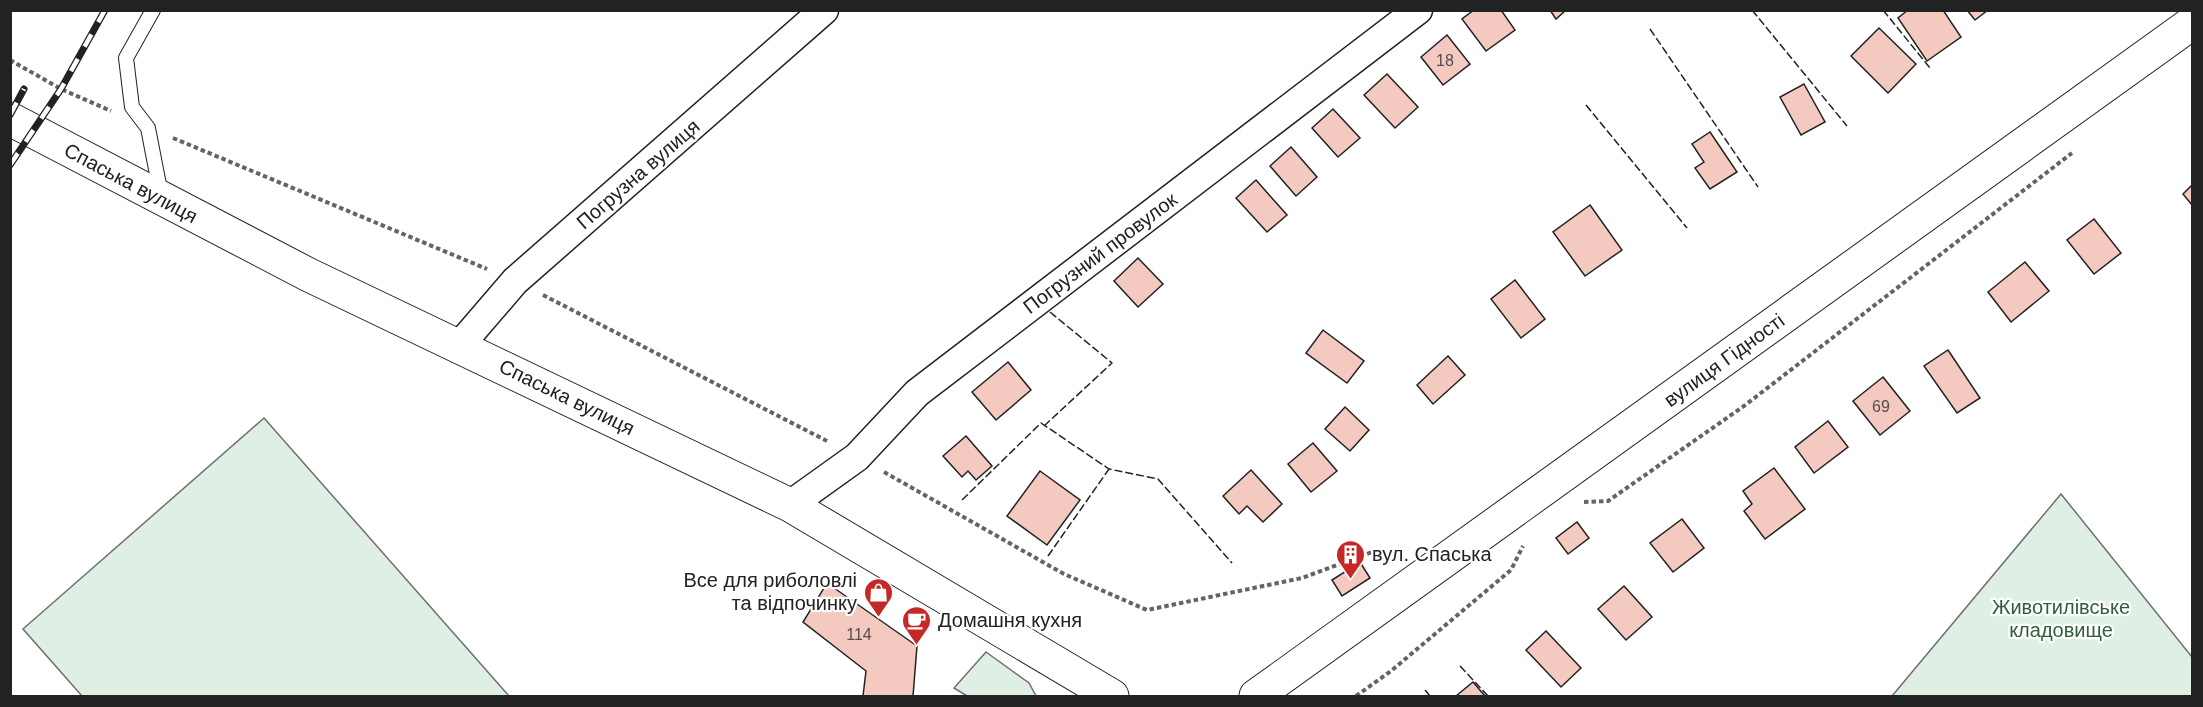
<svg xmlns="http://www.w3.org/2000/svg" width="2203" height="707" font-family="Helvetica,sans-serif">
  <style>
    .green { fill: #e0efe3; stroke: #6f6f6f; stroke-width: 1.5 }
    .building { fill: #f3c9c0; stroke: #222; stroke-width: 1.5 }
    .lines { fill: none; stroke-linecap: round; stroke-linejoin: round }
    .lane-casing { stroke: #222; stroke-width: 16 }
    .street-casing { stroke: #222; stroke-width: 31 }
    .secondary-casing { stroke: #222; stroke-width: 35 }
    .path { stroke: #646464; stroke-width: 4; stroke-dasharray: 4.5 3; stroke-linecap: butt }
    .lane { stroke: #fff; stroke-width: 14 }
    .street { stroke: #fff; stroke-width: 28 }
    .secondary { stroke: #fff; stroke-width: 33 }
    .rail-casing { stroke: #222; stroke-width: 7 }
    .rail { stroke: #fff; stroke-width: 4.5; stroke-dasharray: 14; stroke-linecap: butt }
    .fence { stroke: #222; stroke-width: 1.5; stroke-dasharray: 8 3; stroke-linecap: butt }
    .labels { text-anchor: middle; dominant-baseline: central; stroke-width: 4.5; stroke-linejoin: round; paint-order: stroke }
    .number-label { font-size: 16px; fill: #564c4a }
    .street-label { font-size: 20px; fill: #222; stroke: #fff }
    .poi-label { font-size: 20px; fill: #222; stroke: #fff; text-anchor: start }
    .park-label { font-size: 20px; fill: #2f5e38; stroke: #fff }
  </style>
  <rect width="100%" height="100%" fill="#fff"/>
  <!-- green -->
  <g class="green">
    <polygon points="264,418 509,696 82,696 23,629"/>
    <polygon points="2061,494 2192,657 2192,696 1892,696"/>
    <polygon points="986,652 1029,683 1036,696 967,696 954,688"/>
  </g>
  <!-- building -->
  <g class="building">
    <polygon points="1474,10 1501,10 1515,30 1486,51 1462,19"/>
    <polygon points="1550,10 1566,10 1556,19"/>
    <polygon points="1908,10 1943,10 1961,37 1927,61 1898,18"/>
    <polygon points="1967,10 1988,10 1975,20"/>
    <polygon points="1879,28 1916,64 1888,93 1851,56"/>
    <polygon points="1447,35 1470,64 1443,85 1421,57"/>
    <polygon points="1387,74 1418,107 1395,128 1364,95"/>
    <polygon points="1804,84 1825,122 1801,135 1780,97"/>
    <polygon points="1333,109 1360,138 1338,157 1312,128"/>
    <polygon points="1710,132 1737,172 1710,189 1695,168 1704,162 1692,144"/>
    <polygon points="1291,147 1317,177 1296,196 1270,166"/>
    <polygon points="1256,180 1287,215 1267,232 1236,198"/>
    <polygon points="2192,185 2192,205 2183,194"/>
    <polygon points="1590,205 1622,250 1585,276 1553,232"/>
    <polygon points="2094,219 2121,253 2094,274 2067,240"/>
    <polygon points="1138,258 1163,284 1138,307 1114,281"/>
    <polygon points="2025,262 2049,291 2011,322 1988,292"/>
    <polygon points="1515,280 1545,319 1521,338 1491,299"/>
    <polygon points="1323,330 1364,361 1347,383 1306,353"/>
    <polygon points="1948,350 1980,398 1957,413 1924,366"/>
    <polygon points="1448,356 1465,375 1433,404 1417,385"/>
    <polygon points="1008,362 1031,390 996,420 972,392"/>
    <polygon points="1883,377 1910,411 1880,435 1853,401"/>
    <polygon points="1345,407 1369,430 1350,451 1325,429"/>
    <polygon points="1828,421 1848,447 1814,473 1795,447"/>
    <polygon points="966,436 992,466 976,480 968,471 962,477 943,456"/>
    <polygon points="1313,443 1337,471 1311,492 1288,464"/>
    <polygon points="1774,468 1805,509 1765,539 1744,511 1752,504 1743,491"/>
    <polygon points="1251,470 1282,504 1263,522 1247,506 1239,514 1223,496"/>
    <polygon points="1040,471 1080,500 1047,545 1007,516"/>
    <polygon points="1682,519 1704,548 1673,572 1650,543"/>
    <polygon points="1577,522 1589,538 1568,554 1556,538"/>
    <polygon points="1360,562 1370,578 1342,596 1332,580"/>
    <polygon points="827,583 917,646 913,696 863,696 866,671 803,622"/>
    <polygon points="1624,586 1652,617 1626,640 1598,609"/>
    <polygon points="1546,631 1581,668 1561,687 1526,650"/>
    <polygon points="1473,682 1485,696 1456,696"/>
  </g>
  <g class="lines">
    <defs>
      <polyline id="lane" points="153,10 126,58 132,107 148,128 161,195"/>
      <g id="street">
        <polyline points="460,345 515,281 824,10"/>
        <polyline points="790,505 857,457 917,393 1418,10"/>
      </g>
      <g id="secondary">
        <polyline points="10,119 309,275 790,505 1112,696"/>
        <polyline points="1256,696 2192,23"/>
      </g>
    </defs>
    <!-- lane casing -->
    <use href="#lane" class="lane-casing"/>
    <!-- street casing -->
    <use href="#street" class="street-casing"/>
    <!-- secondary casing -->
    <use href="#secondary" class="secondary-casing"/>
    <!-- path -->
    <g class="path">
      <polyline points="10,60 61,89 111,111"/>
      <polyline points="173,138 487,269"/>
      <polyline points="543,295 827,441"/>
      <polyline points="884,472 1064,574 1147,610 1302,578 1375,551 1397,555"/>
      <polyline points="1584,502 1608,501 1744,406 2072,153"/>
      <polyline points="1356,696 1391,671 1511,570 1523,546"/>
    </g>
    <!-- lane -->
    <use href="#lane" class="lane"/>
    <!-- street -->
    <use href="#street" class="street"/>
    <!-- secondary -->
    <use href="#secondary" class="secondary"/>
    <defs>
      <g id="rail">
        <polyline points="10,115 24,89"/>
        <polyline points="10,165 61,89 105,10"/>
      </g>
    </defs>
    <!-- rail casing -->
    <use href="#rail" class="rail-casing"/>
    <!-- rail -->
    <use href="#rail" class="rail"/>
    <!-- fence -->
    <g class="fence">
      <polyline points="1752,10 1847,126"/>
      <polyline points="1883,10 1930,68"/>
      <polyline points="1650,29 1758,187"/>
      <polyline points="1586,105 1687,228"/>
      <polyline points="1044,426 1112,363 1050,312"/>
      <polyline points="962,500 1041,423 1109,469 1158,479 1232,563"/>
      <polyline points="1048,556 1109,469"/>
      <polyline points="1460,666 1488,696"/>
      <polyline points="1425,690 1430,696"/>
    </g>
  </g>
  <!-- icons -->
  <defs>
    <symbol id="building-pin" viewBox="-11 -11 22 30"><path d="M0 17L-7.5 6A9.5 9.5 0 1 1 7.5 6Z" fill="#c62828" stroke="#fff"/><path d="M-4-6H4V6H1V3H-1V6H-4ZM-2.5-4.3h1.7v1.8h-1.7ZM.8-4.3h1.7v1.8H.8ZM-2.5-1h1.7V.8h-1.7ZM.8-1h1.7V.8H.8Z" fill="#fff"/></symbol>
    <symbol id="shop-pin" viewBox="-11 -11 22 30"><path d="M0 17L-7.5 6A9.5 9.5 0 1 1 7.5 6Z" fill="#c62828" stroke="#fff"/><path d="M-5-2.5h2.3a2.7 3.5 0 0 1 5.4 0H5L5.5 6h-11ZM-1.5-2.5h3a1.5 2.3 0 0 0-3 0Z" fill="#fff"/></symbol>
    <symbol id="cafe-pin" viewBox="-11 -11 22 30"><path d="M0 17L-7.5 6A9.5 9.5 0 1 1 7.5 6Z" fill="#c62828" stroke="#fff"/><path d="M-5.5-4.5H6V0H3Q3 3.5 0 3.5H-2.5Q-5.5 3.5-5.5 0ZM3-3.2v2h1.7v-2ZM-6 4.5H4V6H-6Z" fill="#fff"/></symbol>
  </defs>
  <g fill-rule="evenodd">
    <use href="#building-pin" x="1334" y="538" width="33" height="45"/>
    <use href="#shop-pin" x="862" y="576" width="33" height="45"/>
    <use href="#cafe-pin" x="900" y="604" width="33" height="45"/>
  </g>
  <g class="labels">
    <!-- number labels -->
    <g class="number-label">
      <text x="1445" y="60">18</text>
      <text x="1881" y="406">69</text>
      <text x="859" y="634">114</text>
    </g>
    <!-- street labels -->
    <g class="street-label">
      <text transform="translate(638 174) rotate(-41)">Погрузна вулиця</text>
      <text transform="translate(131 183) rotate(28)">Спаська вулиця</text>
      <text transform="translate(1100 253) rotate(-37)">Погрузний провулок</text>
      <text transform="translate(1724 360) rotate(-36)">вулиця Гідності</text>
      <text transform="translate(567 397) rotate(26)">Спаська вулиця</text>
    </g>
    <!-- poi labels -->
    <g class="poi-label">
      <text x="1372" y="554">вул. Спаська</text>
      <text x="857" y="580" text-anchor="end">Все для риболовлі<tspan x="857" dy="23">та відпочинку</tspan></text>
      <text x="938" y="620">Домашня кухня</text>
    </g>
    <!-- park labels -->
    <g class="park-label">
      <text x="2061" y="607">Животилівське<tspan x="2061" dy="23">кладовище</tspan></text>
    </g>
  </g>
  <!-- border -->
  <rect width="2203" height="707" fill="none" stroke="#222222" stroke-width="24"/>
</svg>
